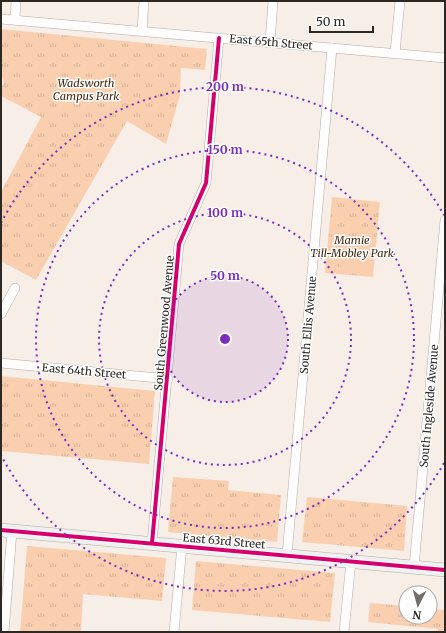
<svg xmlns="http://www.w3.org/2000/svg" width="446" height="633" font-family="Merriweather,serif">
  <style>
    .grass { fill: url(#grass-tufts) }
    .garden { fill: #f9cfb0 }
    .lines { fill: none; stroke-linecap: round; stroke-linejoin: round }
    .minor-casing { stroke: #b2aba6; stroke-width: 10 }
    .secondary-casing { stroke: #b2aba6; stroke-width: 14 }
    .minor { stroke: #fefcfc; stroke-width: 9 }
    .secondary { stroke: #eef1f0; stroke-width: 13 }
    .cycleway-casing { stroke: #fefefe; stroke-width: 6 }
    .cycleway { stroke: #d6006c; stroke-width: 4 }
    .ring { fill: none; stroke: #7b2cbf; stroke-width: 2; stroke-dasharray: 2 4 }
    .labels { text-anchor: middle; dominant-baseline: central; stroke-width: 3; stroke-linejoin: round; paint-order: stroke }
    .street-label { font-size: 11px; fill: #2d2824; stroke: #fefefe }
    .park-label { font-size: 11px; font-style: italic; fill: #44260d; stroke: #fefefe }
    .centre { fill: #7b2cbf; stroke: #fefefe; stroke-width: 2 }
    .ring-label { font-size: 12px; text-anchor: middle; font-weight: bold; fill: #7b2cbf; stroke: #fefefe; stroke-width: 3; stroke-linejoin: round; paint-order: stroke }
  </style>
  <defs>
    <pattern id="grass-tufts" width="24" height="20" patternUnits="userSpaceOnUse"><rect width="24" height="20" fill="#f9cfb0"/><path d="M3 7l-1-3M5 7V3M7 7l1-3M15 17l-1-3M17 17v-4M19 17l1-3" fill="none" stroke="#d6b297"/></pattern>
  </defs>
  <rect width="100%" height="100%" fill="#f7eee8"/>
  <!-- grass -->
  <g class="grass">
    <polygon points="1,29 207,49 205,70 181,68 180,95 166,144 127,121 36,280 1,261 1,192 41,117 1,96 1,89 4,82 1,74"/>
    <polygon points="332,197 380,202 373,277 325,273"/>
    <polygon points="1,376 155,391 149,464 1,451"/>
    <polygon points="173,477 229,481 228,490 281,495 277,542 168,532"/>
    <polygon points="307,497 407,506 404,551 302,542"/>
    <polygon points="27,546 166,558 162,601 83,594 81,632 20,632"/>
    <polygon points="196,561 335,573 330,622 192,610"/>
    <polygon points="370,603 406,606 406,617 430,617 430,609 445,610 445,632 438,632 438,629 368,622"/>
  </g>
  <!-- garden -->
  <polygon class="garden" points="342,238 371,240 367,275 340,272"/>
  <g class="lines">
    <defs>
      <g id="minor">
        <polyline points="1,19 445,58"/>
        <polyline points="15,20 16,1"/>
        <polyline points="142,31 144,1"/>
        <polyline points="270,42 273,1"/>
        <polyline points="395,53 400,1"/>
        <polyline points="1,314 15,288"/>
        <polyline points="1,363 168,379"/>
        <polyline points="152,543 179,244 206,183 219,38"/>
        <polyline points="287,555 332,48"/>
        <polyline points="414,567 445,220"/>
        <polyline points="4,632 12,531"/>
        <polyline points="174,632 182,546"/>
        <polyline points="344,632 351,561"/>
      </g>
      <polyline id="secondary" points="1,530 445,570"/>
    </defs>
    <!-- minor casing -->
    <use href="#minor" class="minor-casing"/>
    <!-- secondary casing -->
    <use href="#secondary" class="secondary-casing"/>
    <!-- minor -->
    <use href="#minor" class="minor"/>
    <!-- secondary -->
    <use href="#secondary" class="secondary"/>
    <defs>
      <g id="cycleway">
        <polyline points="1,530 445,570"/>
        <polyline points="152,543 179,244 206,183 219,38"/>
      </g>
    </defs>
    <!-- cycleway casing -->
    <use href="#cycleway" class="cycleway-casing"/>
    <!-- cycleway -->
    <use href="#cycleway" class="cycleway"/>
  </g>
  <!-- distance rings -->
  <circle cx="225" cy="339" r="63" fill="#7b2cbf" fill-opacity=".12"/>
  <g class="ring">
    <circle cx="225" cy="339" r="63"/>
    <circle cx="225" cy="339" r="126"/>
    <circle cx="225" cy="339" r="189"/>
    <path d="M444 463A252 252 0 0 1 1 455M1 223A252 252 0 0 1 444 215"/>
  </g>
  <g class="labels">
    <!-- street labels -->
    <g class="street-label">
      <text transform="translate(271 42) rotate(5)">East 65th Street</text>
      <text transform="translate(164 323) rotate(-85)">South Greenwood Avenue</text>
      <text transform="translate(308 325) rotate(-85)">South Ellis Avenue</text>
      <text transform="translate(84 371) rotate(5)">East 64th Street</text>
      <text transform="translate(429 406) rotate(-85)">South Ingleside Avenue</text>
      <text transform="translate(224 541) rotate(5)">East 63rd Street</text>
    </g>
    <!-- park labels -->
    <g class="park-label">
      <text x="86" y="83">Wadsworth<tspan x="86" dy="13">Campus Park</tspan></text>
      <text x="352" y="240">Mamie<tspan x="352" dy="13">Till-Mobley Park</tspan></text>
    </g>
  </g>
  <circle cx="225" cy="339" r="6" class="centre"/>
  <g class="ring-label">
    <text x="225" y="91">200 m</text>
    <text x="225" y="154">150 m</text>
    <text x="225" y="217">100 m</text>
    <text x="225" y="280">50 m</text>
  </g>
  <!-- border -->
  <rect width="446" height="633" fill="none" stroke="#2d2824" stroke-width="4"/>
  <!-- north arrow -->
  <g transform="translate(418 605) rotate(186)"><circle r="19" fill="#fefefe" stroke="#aaa8a7"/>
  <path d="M0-3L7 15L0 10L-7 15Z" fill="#746d69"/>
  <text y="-6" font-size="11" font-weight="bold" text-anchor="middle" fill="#2d2824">N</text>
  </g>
  <!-- scale -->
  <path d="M310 26v6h63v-6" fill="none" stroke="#2d2824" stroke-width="2"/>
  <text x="316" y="26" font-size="12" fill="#2d2824" stroke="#fefefe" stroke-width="3" paint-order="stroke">50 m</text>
</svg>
